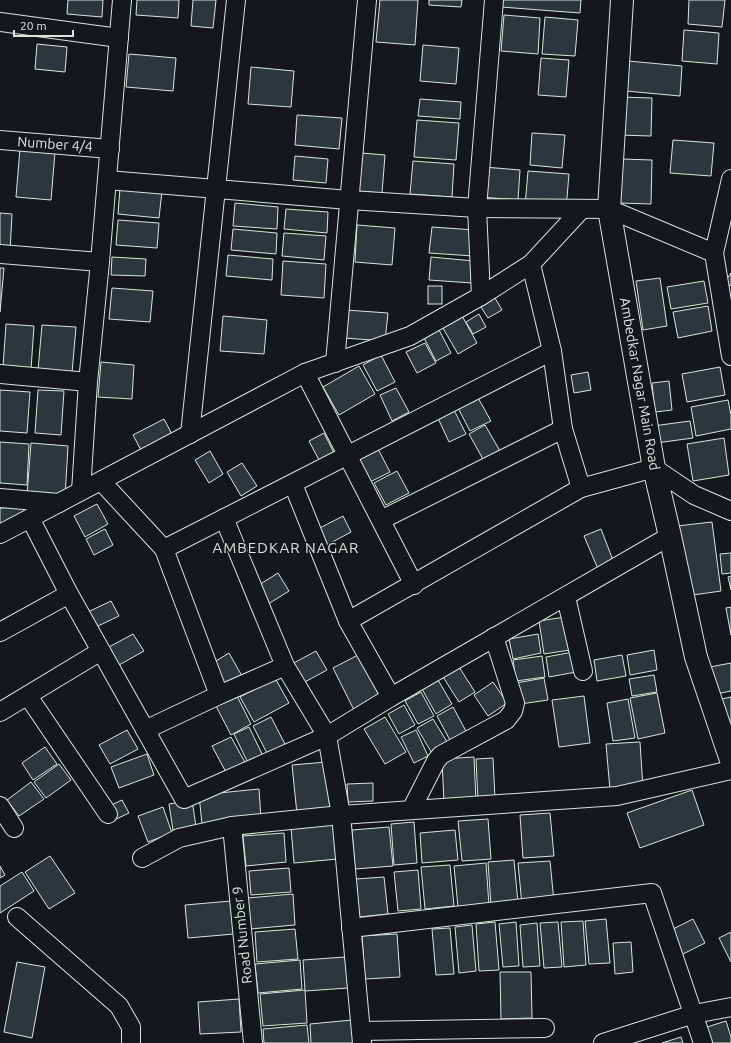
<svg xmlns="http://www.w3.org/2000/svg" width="731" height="1043" font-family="Ubuntu,sans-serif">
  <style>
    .building { fill: #2c363c; stroke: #d8e6dc }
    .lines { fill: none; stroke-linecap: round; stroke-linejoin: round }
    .street-casing { stroke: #d8e6dc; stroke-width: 20 }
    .secondary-casing { stroke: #d8e6dc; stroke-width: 24 }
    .street { stroke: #14181c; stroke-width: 18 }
    .secondary { stroke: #14181c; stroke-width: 22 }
    .labels { text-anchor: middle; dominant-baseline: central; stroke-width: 3; stroke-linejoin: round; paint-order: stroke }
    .street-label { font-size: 14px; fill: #d8e6dc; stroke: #14181c }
    .neighbourhood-label { font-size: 15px; letter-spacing: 1px; fill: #d8e6dc; stroke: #14181c }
  </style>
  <rect width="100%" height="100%" fill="#14181c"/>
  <!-- building -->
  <g class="building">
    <polygon points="68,0 103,0 102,17 67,14"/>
    <polygon points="137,0 179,0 178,18 136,15"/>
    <polygon points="193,0 216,0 213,28 191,26"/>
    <polygon points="380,0 418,0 415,45 376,42"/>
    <polygon points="429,0 462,0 461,7 429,5"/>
    <polygon points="502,0 581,0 580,13 501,7"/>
    <polygon points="689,0 725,0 722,27 688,24"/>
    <polygon points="504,15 540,18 538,54 501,51"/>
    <polygon points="545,17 578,20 575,56 542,54"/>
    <polygon points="684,30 719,33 717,64 682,61"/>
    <polygon points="37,44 67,47 65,72 35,69"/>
    <polygon points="423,45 459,48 456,84 420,81"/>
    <polygon points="129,54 176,58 173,91 126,87"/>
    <polygon points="541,58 569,60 566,97 538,95"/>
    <polygon points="628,61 682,66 680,96 626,91"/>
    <polygon points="251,67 294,71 291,107 248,104"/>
    <polygon points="620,97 652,98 651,136 619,135"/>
    <polygon points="420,99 461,102 460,119 418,116"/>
    <polygon points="297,115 342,118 339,149 295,145"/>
    <polygon points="417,120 459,123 456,160 414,157"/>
    <polygon points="532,133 565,135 562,168 530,165"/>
    <polygon points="673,140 714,143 711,176 670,173"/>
    <polygon points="20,149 55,152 51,200 16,197"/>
    <polygon points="361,153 385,155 382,193 358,191"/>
    <polygon points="295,156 328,159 326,183 293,180"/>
    <polygon points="622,159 652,160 651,204 620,203"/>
    <polygon points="413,161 454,164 452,197 410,194"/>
    <polygon points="484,167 520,170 518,200 481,197"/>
    <polygon points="528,171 569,174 566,209 525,206"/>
    <polygon points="120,188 162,191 159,218 118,214"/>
    <polygon points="235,203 278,207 277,229 233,226"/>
    <polygon points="286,209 328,212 327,233 284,229"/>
    <polygon points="0,213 12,214 10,252 0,251"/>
    <polygon points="118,220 159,223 157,248 116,245"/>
    <polygon points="357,225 395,228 392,265 355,262"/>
    <polygon points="432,227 475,230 473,256 429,253"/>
    <polygon points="233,229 277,233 276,254 231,250"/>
    <polygon points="284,233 326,236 324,260 282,256"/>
    <polygon points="228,255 273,259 272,280 226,276"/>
    <polygon points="112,257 146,259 145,276 111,275"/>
    <polygon points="431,257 474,261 472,283 429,280"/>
    <polygon points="283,261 326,264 324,298 281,295"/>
    <polygon points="0,268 4,268 0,312"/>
    <polygon points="731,273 731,286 725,282"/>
    <polygon points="660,278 667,326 643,330 636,281"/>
    <polygon points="704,281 708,303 671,309 667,287"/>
    <rect x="428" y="286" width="14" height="18"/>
    <polygon points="112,288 153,291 150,322 109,319"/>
    <polygon points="495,298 502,310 488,318 481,307"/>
    <polygon points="708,306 712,331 678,338 673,312"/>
    <polygon points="346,310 388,313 385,341 344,338"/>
    <polygon points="460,312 477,343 458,354 440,323"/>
    <polygon points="479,314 486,327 473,334 466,322"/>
    <polygon points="223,316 267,320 264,354 220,351"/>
    <polygon points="6,324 34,326 31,369 3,367"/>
    <polygon points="42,325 76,327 72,373 38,370"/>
    <polygon points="438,328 451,353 436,361 423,336"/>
    <polygon points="425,343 436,363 417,373 406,352"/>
    <polygon points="381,355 395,382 377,391 363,365"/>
    <polygon points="101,362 134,365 132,399 98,397"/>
    <polygon points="359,366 375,394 339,415 323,387"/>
    <polygon points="720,367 725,395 687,402 682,374"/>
    <polygon points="588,372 591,390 574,393 571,375"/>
    <polygon points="669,381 672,410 655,412 652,383"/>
    <polygon points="396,388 409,412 392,421 380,395"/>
    <polygon points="0,390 30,392 27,433 0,431"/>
    <polygon points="38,390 64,391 61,435 35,433"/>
    <polygon points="477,396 491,421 470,431 457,406"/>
    <polygon points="728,400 731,415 731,429 696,436 691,407"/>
    <polygon points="453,408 466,434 449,442 437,416"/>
    <polygon points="164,419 174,438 143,454 133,435"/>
    <polygon points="690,421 693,438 656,443 653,426"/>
    <polygon points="485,425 500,451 484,461 469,434"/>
    <polygon points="324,433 334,453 319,460 309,441"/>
    <polygon points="724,438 729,475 693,481 687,444"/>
    <polygon points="0,442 29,444 27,485 0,483"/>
    <polygon points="31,443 68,446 65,497 27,495"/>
    <polygon points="377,447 390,472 370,482 357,457"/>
    <polygon points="210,451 223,474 209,483 195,460"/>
    <polygon points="242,463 257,486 241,496 227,472"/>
    <polygon points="397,471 409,493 386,505 374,483"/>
    <polygon points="97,504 108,524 85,537 74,516"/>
    <polygon points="29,507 30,512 0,527 0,508"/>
    <polygon points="343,516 351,532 325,546 316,530"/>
    <polygon points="712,522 721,591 686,596 677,526"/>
    <polygon points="105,529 113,545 94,555 86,539"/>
    <polygon points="601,529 614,563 598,569 584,536"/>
    <polygon points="731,553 731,573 722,574 720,554"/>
    <polygon points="278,573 289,591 265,606 254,588"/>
    <polygon points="731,576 731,590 728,577"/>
    <polygon points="111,601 119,616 96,627 88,612"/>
    <polygon points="731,607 731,635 726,608"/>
    <polygon points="565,617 570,650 544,654 539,621"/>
    <polygon points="133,634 144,651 119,665 109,647"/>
    <polygon points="538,634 541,653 513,659 509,639"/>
    <polygon points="654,650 657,670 630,675 627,655"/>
    <polygon points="316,651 327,670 301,684 290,665"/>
    <polygon points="573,652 576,672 549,677 546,657"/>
    <polygon points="229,653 242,676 224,686 211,664"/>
    <polygon points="358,655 380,697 354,710 333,668"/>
    <polygon points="622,655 626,676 597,681 594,660"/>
    <polygon points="542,656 545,677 516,681 513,660"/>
    <polygon points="731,663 731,691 716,694 710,667"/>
    <polygon points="459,667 475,692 459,702 443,677"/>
    <polygon points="654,675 657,692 632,696 629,679"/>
    <polygon points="275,678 289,703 254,722 240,697"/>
    <polygon points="544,678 548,700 520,704 516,683"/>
    <polygon points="438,680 452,704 436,714 422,689"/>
    <polygon points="493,682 507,703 488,716 474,695"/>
    <polygon points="421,692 434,716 418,724 405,701"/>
    <polygon points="657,693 665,733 638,739 630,698"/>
    <polygon points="237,696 251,724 231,735 216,706"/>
    <polygon points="584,696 590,743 559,747 552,700"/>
    <polygon points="731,697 731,730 717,700"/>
    <polygon points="628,699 635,738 613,741 607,703"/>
    <polygon points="404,705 415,725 399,734 388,714"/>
    <polygon points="453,707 467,733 451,742 437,716"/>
    <polygon points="271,717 287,748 269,757 253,726"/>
    <polygon points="385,717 406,752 385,764 364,729"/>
    <polygon points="433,719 449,745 433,755 417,728"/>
    <polygon points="249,727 264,758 249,765 234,734"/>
    <polygon points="127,730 138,749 110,764 99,745"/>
    <polygon points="416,730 428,756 414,763 401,737"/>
    <polygon points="231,737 247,766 228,776 212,746"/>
    <polygon points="640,742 643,788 610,790 606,744"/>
    <polygon points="45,747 57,764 33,780 22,763"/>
    <polygon points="147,754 154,775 119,788 111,767"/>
    <polygon points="474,757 476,802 444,803 442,759"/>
    <polygon points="493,758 495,799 478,800 476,759"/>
    <polygon points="326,762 330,811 297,814 292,765"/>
    <polygon points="59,764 71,780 46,798 34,782"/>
    <polygon points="31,782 44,799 19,816 7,800"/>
    <polygon points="373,783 373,801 348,802 347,784"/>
    <polygon points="259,789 261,819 202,824 199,795"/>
    <polygon points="692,790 704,825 640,848 627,813"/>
    <polygon points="122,800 129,813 112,821 105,808"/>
    <polygon points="192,800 196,827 173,830 169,804"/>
    <polygon points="163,807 172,833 148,842 138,816"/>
    <polygon points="550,813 554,856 523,858 520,815"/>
    <polygon points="488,819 491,859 462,861 458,821"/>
    <polygon points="414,822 417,863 394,865 391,824"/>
    <polygon points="335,824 338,859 294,863 291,828"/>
    <polygon points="389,827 393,866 355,869 352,830"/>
    <polygon points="455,830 458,860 422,863 420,833"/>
    <polygon points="284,833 286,862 246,866 243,836"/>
    <polygon points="50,856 75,893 49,909 25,872"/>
    <polygon points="514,860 518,903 491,905 488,862"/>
    <polygon points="550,861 554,902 522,905 518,863"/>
    <polygon points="486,863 489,905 458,907 454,866"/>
    <polygon points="450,865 454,906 425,909 421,867"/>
    <polygon points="0,866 5,875 0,878"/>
    <polygon points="289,868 291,892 251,895 249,871"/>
    <polygon points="418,870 421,909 398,911 394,872"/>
    <polygon points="22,872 34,891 0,913 0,886"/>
    <polygon points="384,877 388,914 359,917 356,879"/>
    <polygon points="293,894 295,925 250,929 248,898"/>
    <polygon points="231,901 234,934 188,938 185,905"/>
    <polygon points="606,919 610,963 589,964 585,921"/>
    <polygon points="693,919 705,943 679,956 667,932"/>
    <polygon points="583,921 586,965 564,967 561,922"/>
    <polygon points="495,922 499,970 479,971 476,924"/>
    <polygon points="516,922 519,966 503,967 499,924"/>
    <polygon points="558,922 562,967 544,968 540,923"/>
    <polygon points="537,923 540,966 523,967 520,925"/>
    <polygon points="472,925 476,971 459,973 455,927"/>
    <polygon points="450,928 454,974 436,975 432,929"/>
    <polygon points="295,929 298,959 257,962 255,932"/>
    <polygon points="731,932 731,962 719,938"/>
    <polygon points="397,934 400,977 365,979 362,936"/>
    <polygon points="631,942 633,972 615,974 613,943"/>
    <polygon points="345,957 348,988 305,991 303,960"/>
    <polygon points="300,960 302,989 258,993 255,964"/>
    <polygon points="17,962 45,967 32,1038 4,1032"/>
    <polygon points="500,972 531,972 532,1018 501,1019"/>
    <polygon points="305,990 307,1023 263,1026 260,994"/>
    <polygon points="239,999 241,1032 200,1034 198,1002"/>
    <polygon points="352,1020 354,1043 311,1043 310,1024"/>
    <polygon points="726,1021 731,1037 731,1043 708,1043 704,1028"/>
    <polygon points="307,1025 309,1043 264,1043 263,1029"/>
    <polygon points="681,1037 683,1043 662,1043"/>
  </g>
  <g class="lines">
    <defs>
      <g id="street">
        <polyline points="0,22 119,38"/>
        <polyline points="0,140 110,149"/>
        <polyline points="107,180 349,200 477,208 609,209 714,253 731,356"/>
        <polyline points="714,253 731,179"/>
        <polyline points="0,254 100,262"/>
        <polyline points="531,264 552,351 563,429 581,488"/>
        <polyline points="481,296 477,208 494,0"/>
        <polyline points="335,363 367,0"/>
        <polyline points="305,373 414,585"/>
        <polyline points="0,374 88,382"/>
        <polyline points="190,434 236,0"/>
        <polyline points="101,481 164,549 219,695"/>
        <polyline points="293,484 348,621 391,697"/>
        <polyline points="81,491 88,382 100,262 122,0"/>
        <polyline points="0,498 59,503"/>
        <polyline points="30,518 69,594 184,799 327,736 391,697 670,536"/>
        <polyline points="224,518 285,666 327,736 341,815 362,1043"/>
        <polyline points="381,520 563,429"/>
        <polyline points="0,534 305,373 410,336 481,296 531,264 581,210"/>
        <polyline points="164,549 552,351"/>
        <polyline points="566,597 583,671"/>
        <polyline points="348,621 581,488 654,468 694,495 731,511"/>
        <polyline points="0,632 69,594"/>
        <polyline points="28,696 108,814"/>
        <polyline points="0,712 101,651"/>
        <polyline points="145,730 219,695 285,666"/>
        <polyline points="0,806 14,828"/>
        <polyline points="411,810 436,761 441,755 506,720 513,711 515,703 494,637"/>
        <polyline points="232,826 253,1043"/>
        <polyline points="142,858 179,838 232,826 341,815 617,796 731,770"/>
        <polyline points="17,917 119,1006 131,1027 131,1043"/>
        <polyline points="351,928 652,893 703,1043"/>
        <polyline points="361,1031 545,1028"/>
        <polyline points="603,1043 694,1014 731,1007"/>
      </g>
      <polyline id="secondary" points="622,0 609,209 654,468 670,536 696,657 731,760"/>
    </defs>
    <!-- street casing -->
    <use href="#street" class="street-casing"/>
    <!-- secondary casing -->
    <use href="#secondary" class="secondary-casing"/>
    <!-- street -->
    <use href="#street" class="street"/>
    <!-- secondary -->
    <use href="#secondary" class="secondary"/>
  </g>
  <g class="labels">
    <!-- street labels -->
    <g class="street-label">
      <text transform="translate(55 144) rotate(4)">Number 4/4</text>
      <text transform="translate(640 384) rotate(80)">Ambedkar Nagar Main Road</text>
      <text transform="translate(242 935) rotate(-96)">Road Number 9</text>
    </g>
    <!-- neighbourhood labels -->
    <g class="neighbourhood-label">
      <text x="286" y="547">AMBEDKAR NAGAR</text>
    </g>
  </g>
  <!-- scale -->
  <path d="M14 30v6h59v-6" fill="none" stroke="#d8e6dc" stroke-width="2"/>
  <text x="20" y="30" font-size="12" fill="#d8e6dc" stroke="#14181c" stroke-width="3" paint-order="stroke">20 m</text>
</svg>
